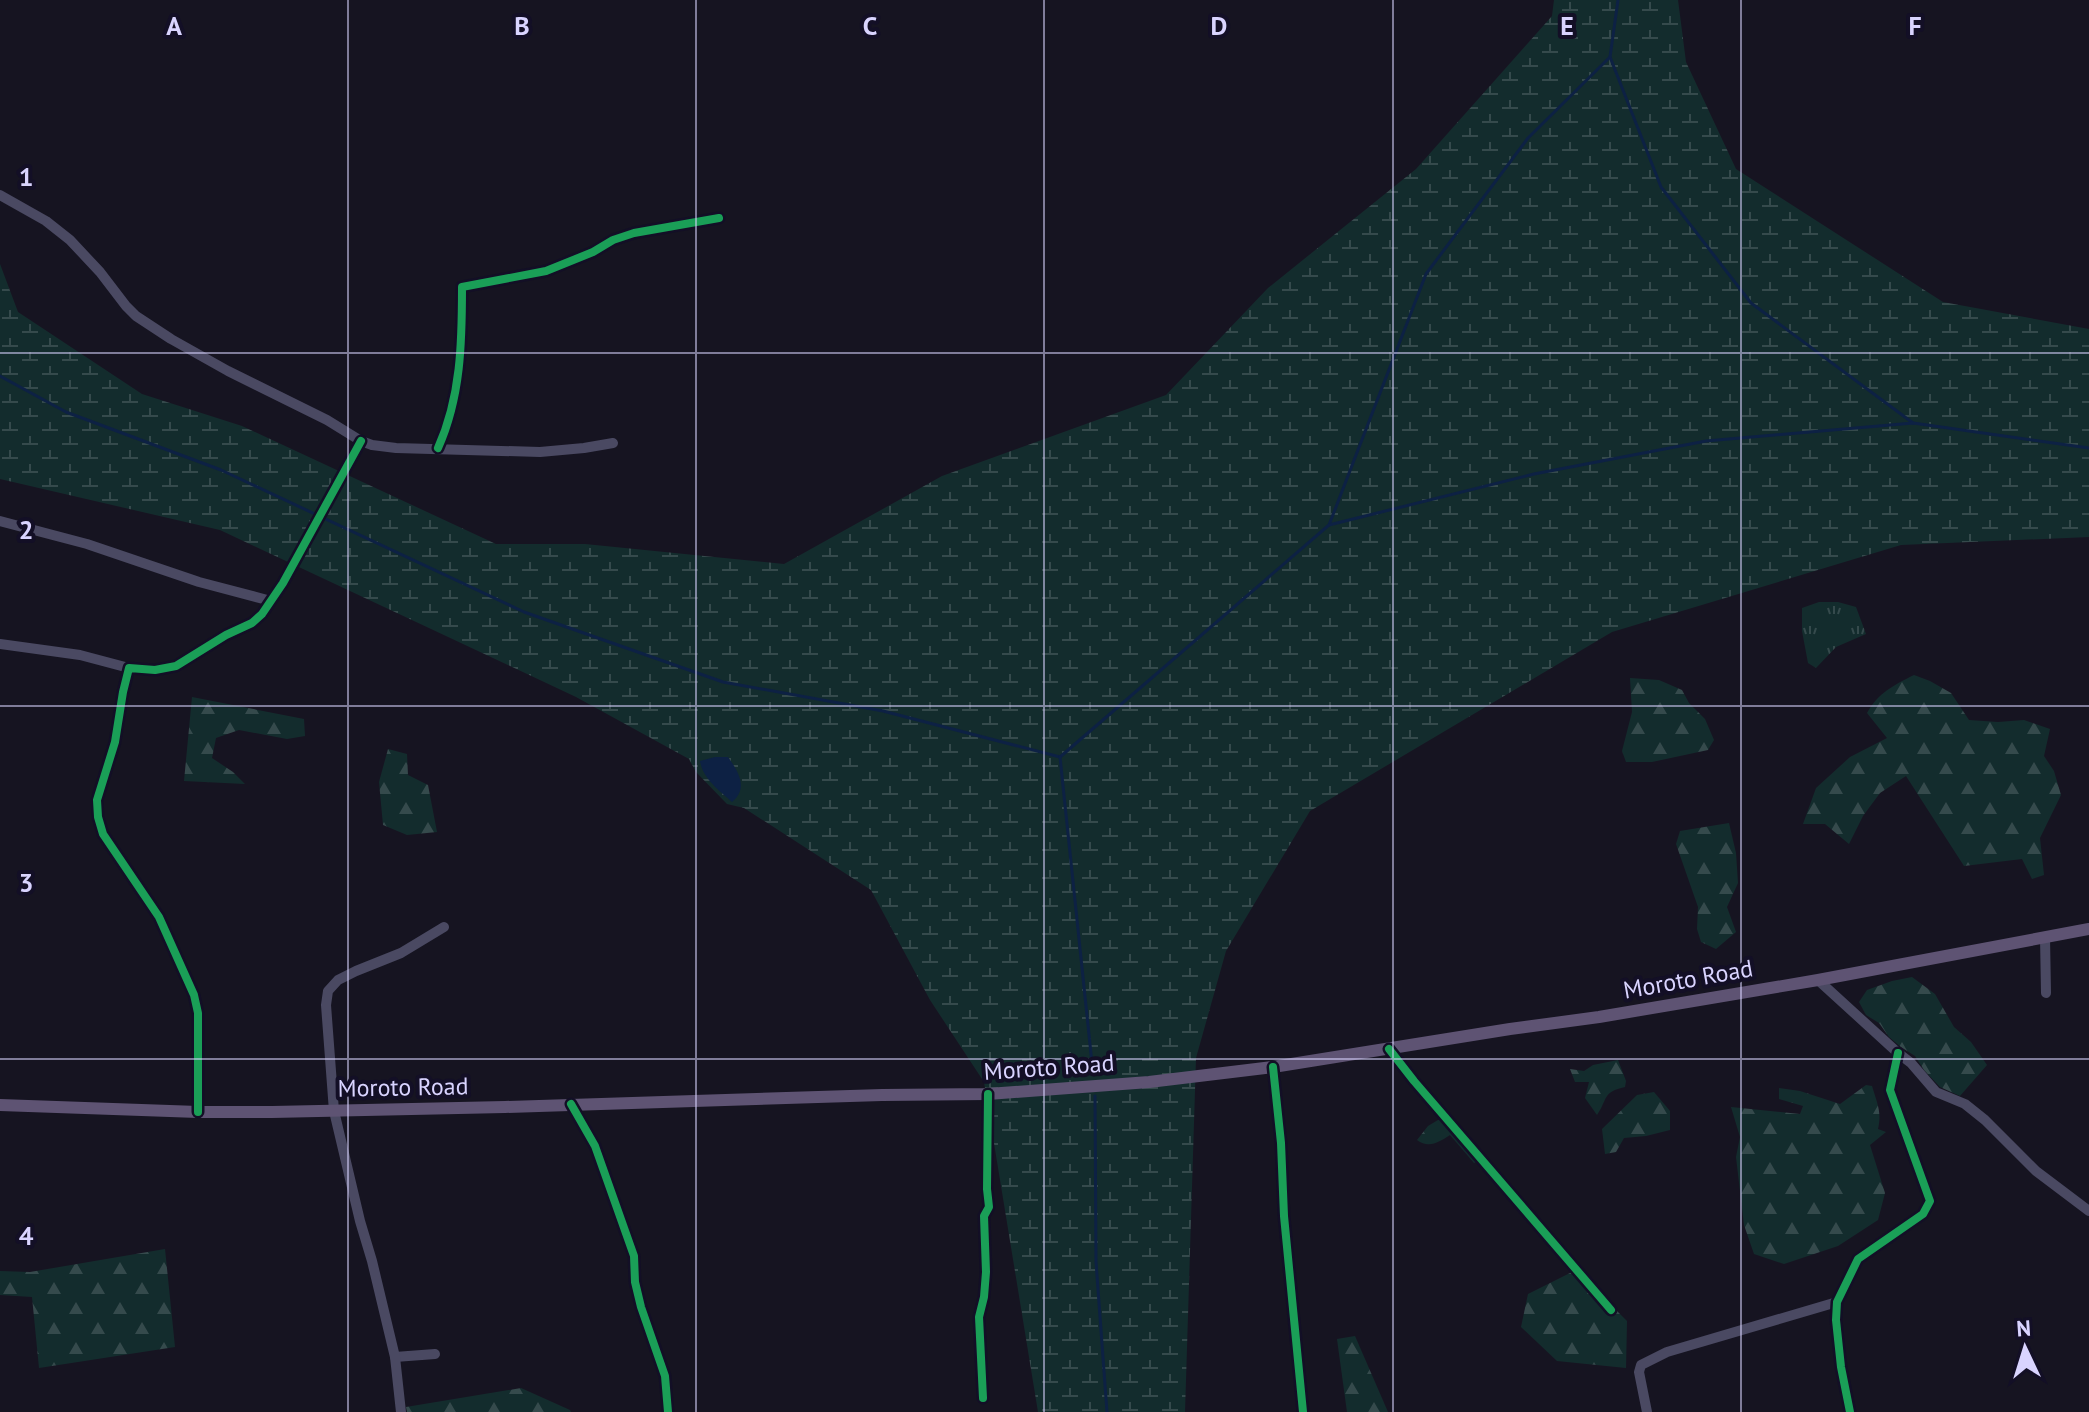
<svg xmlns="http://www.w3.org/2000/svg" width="2089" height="1412" font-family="'PT Sans',sans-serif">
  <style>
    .grass { fill: url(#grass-tufts) }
    .forest { fill: url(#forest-firs) }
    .wetland { fill: url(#wetland-marsh) }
    .water { fill: #0d2144 }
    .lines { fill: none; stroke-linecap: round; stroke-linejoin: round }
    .stream { stroke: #0d2144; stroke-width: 3 }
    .minor { stroke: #4a4962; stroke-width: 10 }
    .major { stroke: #5e5373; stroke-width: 12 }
    .cycleway-casing { stroke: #130f26; stroke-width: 13 }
    .cycleway { stroke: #1a9f57; stroke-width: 8 }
    .grid { fill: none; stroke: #d9d4ff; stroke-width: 2; stroke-opacity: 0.55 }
    .labels { text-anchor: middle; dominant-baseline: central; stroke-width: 8; stroke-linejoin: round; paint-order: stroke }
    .street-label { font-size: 24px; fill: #d9d4ff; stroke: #130f26 }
    .grid-label { font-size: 26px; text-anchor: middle; font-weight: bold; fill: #d9d4ff; stroke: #130f26; stroke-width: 8; stroke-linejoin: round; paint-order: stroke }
  </style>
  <defs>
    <pattern id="grass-tufts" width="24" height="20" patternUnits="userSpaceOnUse" patternTransform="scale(2)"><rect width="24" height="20" fill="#132c2d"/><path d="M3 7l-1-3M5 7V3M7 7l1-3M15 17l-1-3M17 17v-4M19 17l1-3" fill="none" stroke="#354a4c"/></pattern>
    <pattern id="forest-firs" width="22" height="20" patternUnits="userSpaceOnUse" patternTransform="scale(2)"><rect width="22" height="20" fill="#132c2d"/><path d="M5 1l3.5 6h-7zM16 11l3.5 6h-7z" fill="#354a4c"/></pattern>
    <pattern id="wetland-marsh" width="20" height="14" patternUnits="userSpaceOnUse" patternTransform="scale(2)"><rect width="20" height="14" fill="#132c2d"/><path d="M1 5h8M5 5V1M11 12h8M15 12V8" fill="none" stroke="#354a4c"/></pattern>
  </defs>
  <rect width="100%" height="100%" fill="#161421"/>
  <!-- grass -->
  <polygon class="grass" points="1819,602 1838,602 1856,607 1866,634 1836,647 1816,668 1808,663 1802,631 1802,608"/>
  <!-- forest -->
  <g class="forest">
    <path d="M1914,675L1930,681L1951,693L1969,720L1998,722L2024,720L2050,729L2044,756L2054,771L2061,795L2040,838L2044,875L2032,879L2022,859L1964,866L1906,776L1880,793L1863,816L1849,844L1825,824H1803L1816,788L1850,757L1887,738L1867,713C1878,693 1894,685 1914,675Z"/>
    <polygon points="1630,678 1659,680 1682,690 1689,703 1705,719 1714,740 1708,750 1652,762 1626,762 1622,751 1632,712"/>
    <polygon points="192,697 304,719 305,736 287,739 239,730 216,738 212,758 233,772 245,784 184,781"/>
    <polygon points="388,749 407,754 408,775 428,785 437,832 407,835 383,825 379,782"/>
    <polygon points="1729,823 1736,853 1738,883 1727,907 1736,932 1716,949 1701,942 1697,929 1698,907 1676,844 1680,831"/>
    <polygon points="1912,977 1935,994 1954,1027 1971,1042 1987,1065 1960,1096 1940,1087 1924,1070 1915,1056 1901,1047 1889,1037 1879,1023 1866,1015 1859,1002 1867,990 1892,981"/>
    <path d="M1618,1060L1626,1081L1625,1087C1602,1092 1608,1099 1597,1115L1585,1098L1589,1082H1575L1570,1069L1584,1071L1593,1065Z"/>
    <path d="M1866,1085L1872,1086C1877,1103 1882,1112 1878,1129L1886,1132L1870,1145L1885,1193L1878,1220L1838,1246L1784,1264L1754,1254L1744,1225L1736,1157L1740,1137L1731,1107L1800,1114L1803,1106L1779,1099V1088L1800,1091L1840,1104Z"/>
    <polygon points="1654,1092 1670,1111 1670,1130 1646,1136 1624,1138 1616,1152 1605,1154 1602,1129 1637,1095"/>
    <path d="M1438,1120H1445L1481,1160L1474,1163L1450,1135C1439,1142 1429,1149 1417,1140L1428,1126Z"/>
    <polygon points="165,1249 175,1347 39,1368 32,1297 0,1295 0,1271 30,1272"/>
    <polygon points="1576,1270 1627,1321 1626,1368 1557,1361 1521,1327 1528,1294"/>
    <polygon points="1355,1336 1388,1412 1347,1412 1337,1339"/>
    <polygon points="521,1388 570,1410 571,1412 407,1412 406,1407"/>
  </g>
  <!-- wetland -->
  <polygon class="wetland" points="1554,0 1678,0 1686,62 1736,169 1943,302 2089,329 2089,537 1901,545 1612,632 1310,811 1226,951 1196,1058 1185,1412 1038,1412 984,1082 930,1000 871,890 744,808 727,804 696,772 689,759 576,697 220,530 0,479 0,264 18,312 142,394 242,426 496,544 585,544 784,564 942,476 1166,395 1268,288 1416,169 1552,16"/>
  <!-- water -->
  <path class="water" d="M715,757H728C738,771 749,788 732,802C719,790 703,779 700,761Z"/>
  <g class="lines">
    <!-- stream -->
    <g class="stream">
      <polyline points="1610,57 1661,187 1751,303 1913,423"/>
      <polyline points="0,376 66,412 221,470 524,612 723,682 883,711 1060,757"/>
      <polyline points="1329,525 1426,274 1528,138 1610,57 1618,0"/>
      <polyline points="1060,757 1329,525 1534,474 1706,441 1913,423 2089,448"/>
      <polyline points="1060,757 1093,1073"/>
      <polyline points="1095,1096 1096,1262 1107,1412"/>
    </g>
    <!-- minor -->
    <g class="minor">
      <polyline points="0,195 46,221 70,240 100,272 126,306 136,316 171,339 228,371 327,420 361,441 372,445 396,448 540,452 584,448 613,443"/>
      <path d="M438,448C461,397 462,342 462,287L546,271L593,252L613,240L634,233L719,218"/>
      <polyline points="0,521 87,544 199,582 271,601"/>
      <polyline points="0,644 80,655 129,668"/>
      <polyline points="2045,937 2046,993"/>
      <polyline points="1818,980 1898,1053 1911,1063 1936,1092 1965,1104 1985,1120 2036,1171 2089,1211"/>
      <polyline points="1389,1049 1414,1081 1611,1310"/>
      <polyline points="1273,1067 1281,1143 1284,1216 1303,1412"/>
      <polyline points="571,1104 595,1146 634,1256 635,1282 641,1307 665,1376 668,1412"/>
      <polyline points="198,1112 198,1013 194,995 159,917 103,834 98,817 97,800 115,742 123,692 129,668 155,670 176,666 226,635 252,623 262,614 283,583 361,441"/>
      <polyline points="395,1357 435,1354"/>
      <polyline points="983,1398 979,1317 984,1297 986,1272 984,1216 989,1207 987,1189 988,1094"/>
      <polyline points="401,1412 395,1357 372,1261 360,1221 334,1111 326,1005 328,991 338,980 356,971 401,953 444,927"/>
      <polyline points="1647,1412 1639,1372 1641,1365 1667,1352 1837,1302"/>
      <polyline points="1850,1412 1841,1367 1836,1320 1837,1302 1858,1259 1923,1214 1930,1201 1890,1090 1898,1053"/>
    </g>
    <!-- major -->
    <polyline class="major" points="0,1105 198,1112 272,1112 505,1107 882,1095 988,1094 1149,1082 1273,1067 1510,1029 1599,1017 1818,980 2089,929"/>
    <defs>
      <g id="cycleway">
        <path d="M438,448C461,397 462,342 462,287L546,271L593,252L613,240L634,233L719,218"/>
        <polyline points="1389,1049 1414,1081 1611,1310"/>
        <polyline points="1273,1067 1281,1143 1284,1216 1303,1412"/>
        <polyline points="571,1104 595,1146 634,1256 635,1282 641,1307 665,1376 668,1412"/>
        <polyline points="198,1112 198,1013 194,995 159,917 103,834 98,817 97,800 115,742 123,692 129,668 155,670 176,666 226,635 252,623 262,614 283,583 361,441"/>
        <polyline points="983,1398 979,1317 984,1297 986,1272 984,1216 989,1207 987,1189 988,1094"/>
        <polyline points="1850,1412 1841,1367 1836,1320 1837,1302 1858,1259 1923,1214 1930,1201 1890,1090 1898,1053"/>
      </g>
    </defs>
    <!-- cycleway casing -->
    <use href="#cycleway" class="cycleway-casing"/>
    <!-- cycleway -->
    <use href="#cycleway" class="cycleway"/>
  </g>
  <!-- grid -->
  <path class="grid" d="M348,0V1412M696,0V1412M1044,0V1412M1393,0V1412M1741,0V1412M0,353H2089M0,706H2089M0,1059H2089"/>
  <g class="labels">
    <!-- street labels -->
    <g class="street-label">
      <text transform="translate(1688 979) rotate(-10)">Moroto Road</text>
      <text transform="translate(1049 1067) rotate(-4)">Moroto Road</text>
      <text transform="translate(403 1087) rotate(-1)">Moroto Road</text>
    </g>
  </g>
  <g class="grid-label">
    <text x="174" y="35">A</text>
    <text x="522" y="35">B</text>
    <text x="870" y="35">C</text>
    <text x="1219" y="35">D</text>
    <text x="1567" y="35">E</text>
    <text x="1915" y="35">F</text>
    <text x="26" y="186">1</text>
    <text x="26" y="539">2</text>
    <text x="26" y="892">3</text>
    <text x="26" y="1245">4</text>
  </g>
  <!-- north arrow -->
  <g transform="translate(2025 1348) rotate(356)" stroke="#130f26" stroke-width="6" paint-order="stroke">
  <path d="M0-6L14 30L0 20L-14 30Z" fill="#d9d4ff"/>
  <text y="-12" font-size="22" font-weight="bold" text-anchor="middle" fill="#d9d4ff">N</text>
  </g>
</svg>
